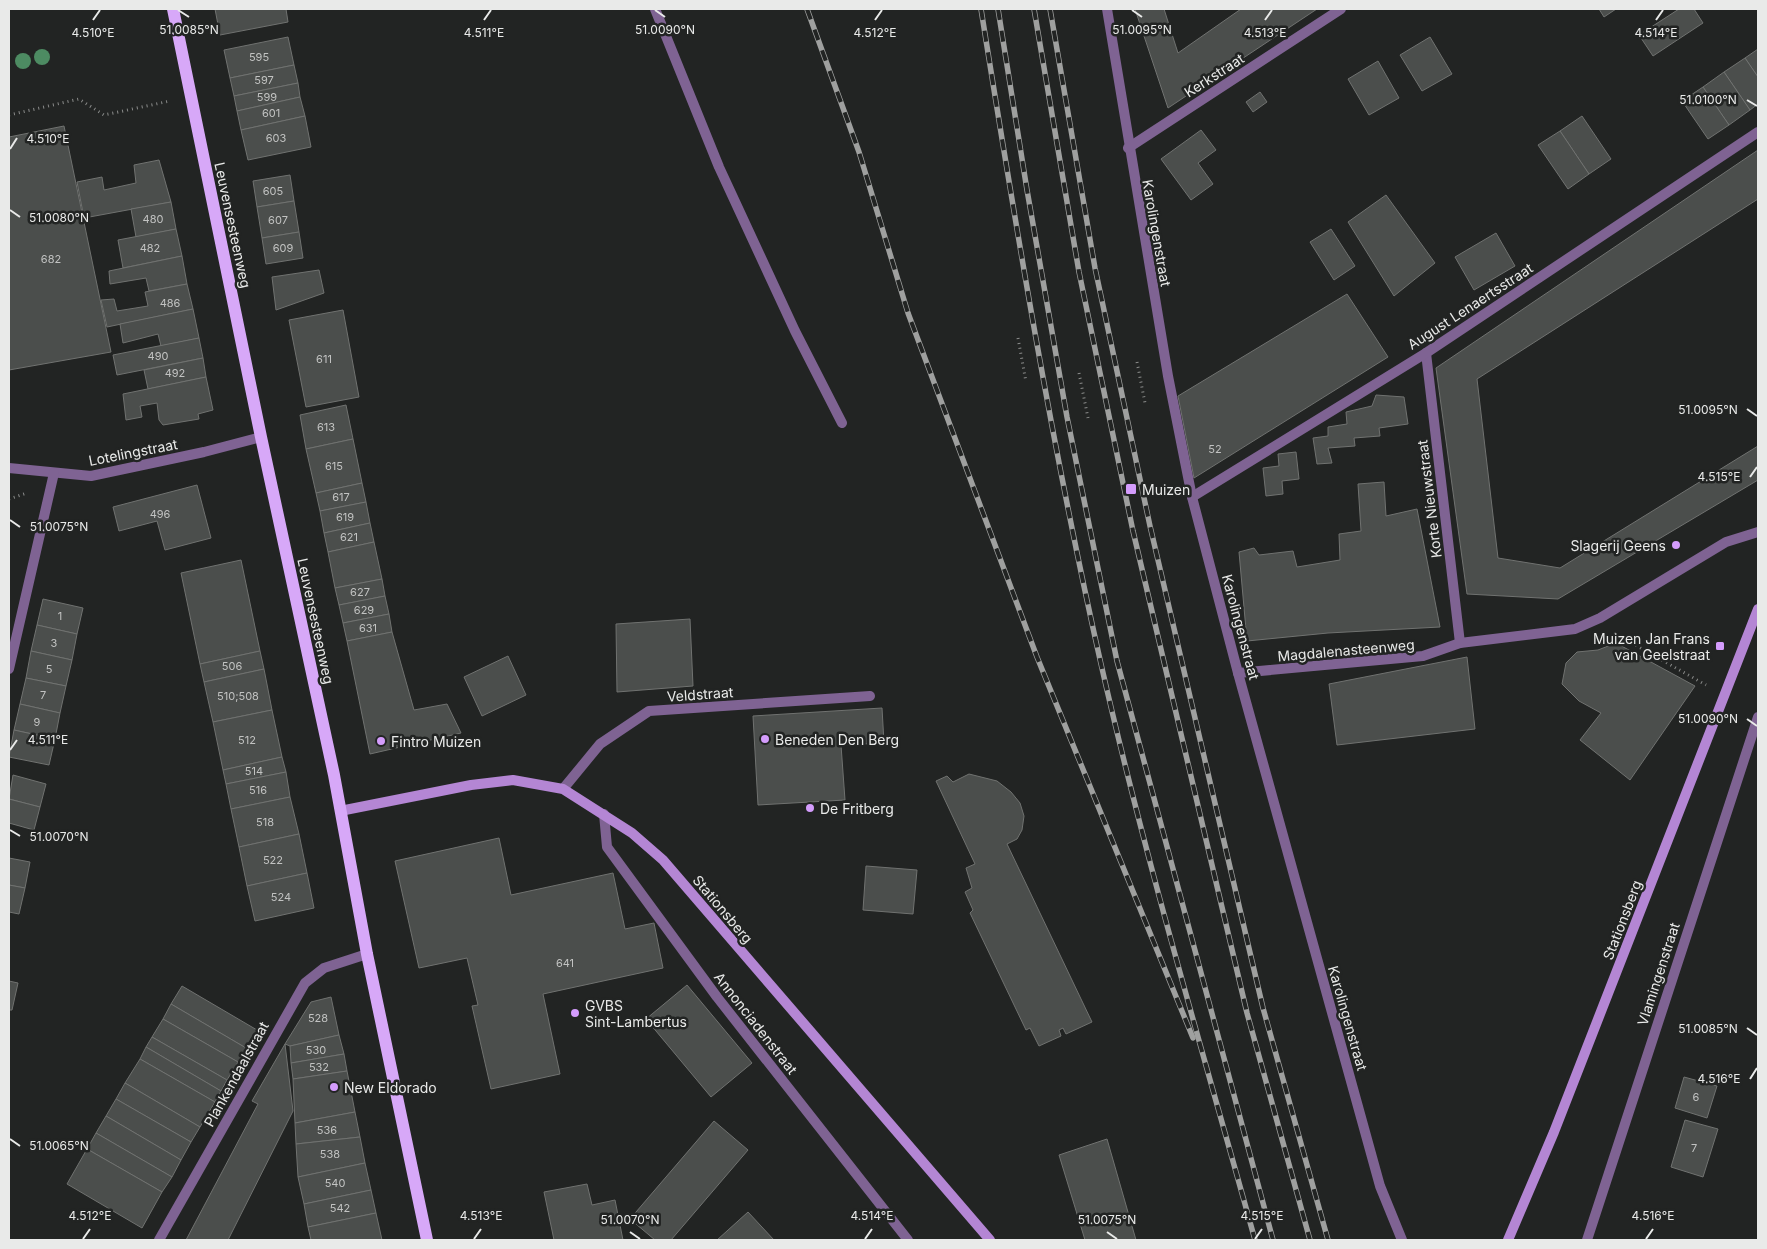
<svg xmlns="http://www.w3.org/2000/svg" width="1767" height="1249" font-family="Inter,sans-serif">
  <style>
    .building { fill: #4b4e4c; stroke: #707270 }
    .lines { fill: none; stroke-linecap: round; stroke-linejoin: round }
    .path { stroke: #8b8c8b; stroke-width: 3; stroke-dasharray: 1 4; stroke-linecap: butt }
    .lane { stroke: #7f6393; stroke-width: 10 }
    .street { stroke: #7f6393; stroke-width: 10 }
    .secondary { stroke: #b486d4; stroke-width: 10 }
    .primary { stroke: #d7a8f8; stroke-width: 12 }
    .rail-casing { stroke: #9fa09f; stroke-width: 5.5 }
    .rail { stroke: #222423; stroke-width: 4; stroke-dasharray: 11; stroke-linecap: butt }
    .tree { fill: #4d8b62 }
    .ticks { fill: none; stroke: #e9eae9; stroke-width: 2 }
    .poi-dot { fill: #d49cfc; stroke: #222423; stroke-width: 2 }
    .labels { text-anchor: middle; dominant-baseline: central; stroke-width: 5; stroke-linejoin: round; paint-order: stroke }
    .number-label { font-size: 11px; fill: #c2c3c2 }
    .street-label { font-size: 14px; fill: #e9eae9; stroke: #222423 }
    .poi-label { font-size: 14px; fill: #e9eae9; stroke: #222423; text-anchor: start }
    .ticks-label { font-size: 12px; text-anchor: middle; fill: #e9eae9; stroke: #222423; stroke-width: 5; stroke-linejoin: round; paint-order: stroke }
  </style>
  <rect width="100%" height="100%" fill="#222423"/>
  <!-- building -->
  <g class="building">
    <polygon points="215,9 286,9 288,22 220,35"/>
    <polygon points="1135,9 1164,9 1178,53 1241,9 1317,9 1168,108"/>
    <polygon points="1599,9 1616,9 1604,17"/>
    <polygon points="1679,9 1694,9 1703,23 1653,56 1639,35"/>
    <polygon points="288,37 294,65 230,78 224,50"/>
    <polygon points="1430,37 1452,74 1422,91 1400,55"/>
    <polygon points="1758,49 1758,77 1745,58"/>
    <polygon points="1745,58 1758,77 1758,104 1750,110 1724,72"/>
    <polygon points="1378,61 1399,98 1369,115 1348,79"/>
    <polygon points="294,65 298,83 234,96 230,78"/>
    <polygon points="1724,72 1750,110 1729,125 1703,87"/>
    <polygon points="298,83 300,97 237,111 234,96"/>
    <polygon points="1703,87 1729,125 1708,139 1682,101"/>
    <polygon points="1260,92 1267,102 1253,112 1246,102"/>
    <polygon points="300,97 305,116 241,130 237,111"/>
    <polygon points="305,116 311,147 248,160 241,130"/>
    <polygon points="1582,116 1611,159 1589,174 1560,131"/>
    <polygon points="64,126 111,352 9,370 9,137"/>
    <polygon points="1201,130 1216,150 1198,163 1213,184 1191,200 1161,159"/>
    <polygon points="1560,131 1589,174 1568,189 1538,145"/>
    <polygon points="1758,150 1758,199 1477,379 1498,558 1560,568 1758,446 1758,480 1558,599 1467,594 1436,368"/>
    <polygon points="159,160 171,202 84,218 77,182 102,177 104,190 136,183 134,165"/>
    <polygon points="290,175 294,201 257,207 253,181"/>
    <polygon points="1386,195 1435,263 1394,296 1348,222"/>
    <polygon points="294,201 299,232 262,238 257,207"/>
    <polygon points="171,202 176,229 136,237 131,209"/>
    <polygon points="176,229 182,256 123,268 118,240"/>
    <polygon points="1331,229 1355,266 1334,280 1310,242"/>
    <polygon points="299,232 303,258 266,264 262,238"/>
    <polygon points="1496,233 1515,266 1474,290 1455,257"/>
    <polygon points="182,256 187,284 149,291 146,278 110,284 109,271"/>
    <polygon points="319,270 324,293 276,310 272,277"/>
    <polygon points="187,284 193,309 107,327 101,300 114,299 117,311 148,306 145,292"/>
    <polygon points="1347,294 1388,357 1194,478 1178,396"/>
    <polygon points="193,309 199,338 161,346 158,334 123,343 120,324"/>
    <polygon points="343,310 359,397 306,407 289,320"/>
    <polygon points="199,338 203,358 117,375 113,355"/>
    <polygon points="203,358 206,377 148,389 144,370"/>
    <polygon points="206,377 213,410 198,414 199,419 163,425 159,420 157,403 140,406 142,417 126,420 123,394"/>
    <polygon points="1376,395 1404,397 1408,424 1379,428 1380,436 1354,438 1355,446 1328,448 1332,463 1317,464 1313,438 1328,436 1328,427 1347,424 1346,412 1372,406"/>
    <polygon points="346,405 353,439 306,449 300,415"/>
    <polygon points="353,439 362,483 316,493 306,449"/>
    <polygon points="1296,452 1299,479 1282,481 1283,494 1266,496 1263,468 1279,466 1278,454"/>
    <polygon points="1384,482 1386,516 1417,509 1440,627 1328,633 1247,641 1239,552 1254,548 1259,555 1293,551 1297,567 1340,560 1339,534 1361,531 1358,484"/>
    <polygon points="362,483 366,502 320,511 316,493"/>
    <polygon points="197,485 211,538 165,550 157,521 119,531 113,507"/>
    <polygon points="366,502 370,523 324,533 320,511"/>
    <polygon points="370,523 374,542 328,552 324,533"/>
    <polygon points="374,542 382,579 335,588 328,552"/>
    <polygon points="241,560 260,651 200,664 181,573"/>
    <polygon points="382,579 385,596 339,605 335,588"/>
    <polygon points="385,596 389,614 343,623 339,605"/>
    <polygon points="43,599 83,608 77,634 37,625"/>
    <polygon points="389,614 392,632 347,641 343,623"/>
    <polygon points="690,619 693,686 617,692 616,624"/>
    <polygon points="37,625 77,634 72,660 31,651"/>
    <polygon points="392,632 414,710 447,704 461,733 370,754 347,641"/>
    <polygon points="1616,643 1695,686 1630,780 1580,740 1601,713 1579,701 1562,684 1566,663 1577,652 1598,650"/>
    <polygon points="31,651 72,660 66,686 26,678"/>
    <polygon points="260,651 264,669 204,682 200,664"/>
    <polygon points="508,656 526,695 482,716 464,677"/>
    <polygon points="1467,657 1475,729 1337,745 1329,684"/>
    <polygon points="264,669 272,710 213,722 204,682"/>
    <polygon points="26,678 66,686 60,713 20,704"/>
    <polygon points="20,704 60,713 55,739 14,730"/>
    <polygon points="882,708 884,743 841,745 845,800 758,805 753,716"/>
    <polygon points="272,710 282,757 223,770 213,722"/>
    <polygon points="14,730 55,739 49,765 9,757"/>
    <polygon points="282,757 286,772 226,784 223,770"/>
    <polygon points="286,772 290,797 231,809 226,784"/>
    <polygon points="969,774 997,781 1011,792 1020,803 1024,816 1022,830 1017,839 1007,844 1092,1022 1066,1034 1063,1028 1059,1030 1061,1036 1039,1046 1030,1028 1026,1030 970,913 973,910 965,892 972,888 966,868 975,864 936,781 947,776 953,782"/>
    <polygon points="13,775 46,784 40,807 9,799"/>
    <polygon points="290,797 299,834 239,847 231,809"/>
    <polygon points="9,799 40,807 34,830 9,823"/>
    <polygon points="299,834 307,873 247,886 239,847"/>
    <polygon points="499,838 511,895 613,873 625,929 654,923 663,968 543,994 560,1074 491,1089 472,1006 478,1005 467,958 419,968 395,861"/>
    <polygon points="9,858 30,862 25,888 9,885"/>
    <polygon points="866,866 917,870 913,914 863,910"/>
    <polygon points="307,873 314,908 255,921 247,886"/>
    <polygon points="9,885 25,888 19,914 9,912"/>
    <polygon points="9,981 18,983 12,1010 9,1010"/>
    <polygon points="687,985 752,1063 711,1097 646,1019"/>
    <polygon points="182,986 257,1030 246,1048 171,1004"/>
    <polygon points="331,997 339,1035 290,1046 285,1044 311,1002"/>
    <polygon points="171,1004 246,1048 238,1062 163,1019"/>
    <polygon points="163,1019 238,1062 227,1080 152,1037"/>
    <polygon points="339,1035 344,1054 291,1063 290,1046"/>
    <polygon points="152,1037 227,1080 221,1091 146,1047"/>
    <polygon points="285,1044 293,1111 228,1240 186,1240 258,1104 252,1101"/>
    <polygon points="146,1047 221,1091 215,1102 140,1059"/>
    <polygon points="344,1054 347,1071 293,1079 291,1063"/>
    <polygon points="140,1059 215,1102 200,1127 125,1083"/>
    <polygon points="347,1071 355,1112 295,1123 293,1079"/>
    <polygon points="1684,1077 1717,1086 1707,1118 1675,1108"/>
    <polygon points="125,1083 200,1127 191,1142 116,1099"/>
    <polygon points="116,1099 191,1142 181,1160 106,1116"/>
    <polygon points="355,1112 360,1137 296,1144 295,1123"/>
    <polygon points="106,1116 181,1160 172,1177 96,1133"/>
    <polygon points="1685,1120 1718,1129 1703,1177 1671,1167"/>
    <polygon points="714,1121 748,1150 671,1240 655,1240 630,1219"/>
    <polygon points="96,1133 172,1177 162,1192 87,1149"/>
    <polygon points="360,1137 365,1163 298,1177 296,1144"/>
    <polygon points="1107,1139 1136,1240 1085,1240 1059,1155"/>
    <polygon points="87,1149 162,1192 142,1228 67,1184"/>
    <polygon points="365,1163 371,1190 304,1204 298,1177"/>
    <polygon points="587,1184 592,1205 615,1200 623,1240 554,1240 544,1192"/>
    <polygon points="371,1190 376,1213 308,1227 304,1204"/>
    <polygon points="748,1212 774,1240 717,1240"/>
    <polygon points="376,1213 382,1240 311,1240 308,1227"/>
  </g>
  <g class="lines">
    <!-- path -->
    <g class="path">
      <polyline points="9,115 79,99 104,115 170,101"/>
      <polyline points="1018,338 1026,382"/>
      <polyline points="1137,362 1145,403"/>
      <polyline points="1079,373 1088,418"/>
      <polyline points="9,499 27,493"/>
      <polyline points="1614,633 1706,685"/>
    </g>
    <!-- lane -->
    <polyline class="lane" points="655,9 719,167 795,331 842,423"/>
    <!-- street -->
    <g class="street">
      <polyline points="1107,9 1168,376 1192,497 1238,673 1380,1186 1402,1240"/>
      <polyline points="1128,148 1341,9"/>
      <polyline points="1426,353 1460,643"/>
      <polyline points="9,468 91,476 204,452 261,437"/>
      <polyline points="1192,497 1426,353 1758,132"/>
      <polyline points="9,669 54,473"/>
      <polyline points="1238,673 1423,656 1460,643 1575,629 1600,618 1726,542 1758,532"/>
      <polyline points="563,789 600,744 649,711 870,696"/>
      <polyline points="604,814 607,847 717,997 908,1240"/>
      <polyline points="159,1240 305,983 324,968 367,954"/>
      <polyline points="1587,1240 1758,717"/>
    </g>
    <!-- secondary -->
    <g class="secondary">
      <polyline points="340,811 471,785 513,780 563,789 632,833 663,860 990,1240"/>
      <polyline points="1508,1240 1554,1132 1758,609"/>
    </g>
    <!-- primary -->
    <polyline class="primary" points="173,9 261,437 334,775 367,954 427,1240"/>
    <defs>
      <g id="rail">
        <polyline points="807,9 859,152 908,313 1037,657 1193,1038"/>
        <path d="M981,9C1016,228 1052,447 1101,664C1145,858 1202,1049 1255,1240"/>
        <polyline points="998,9 1027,190 1067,417 1117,661 1273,1240"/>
        <polyline points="1034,9 1079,272 1133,531 1247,1013 1310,1240"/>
        <polyline points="1050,9 1095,268 1150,526 1263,1008 1328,1240"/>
      </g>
    </defs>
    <!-- rail casing -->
    <use href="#rail" class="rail-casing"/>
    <!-- rail -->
    <use href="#rail" class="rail"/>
  </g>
  <!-- trees -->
  <g class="tree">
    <circle cx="42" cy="57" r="8"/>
    <circle cx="23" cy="61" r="8"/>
  </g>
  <!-- ticks -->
  <path class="ticks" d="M178,10L189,17M655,10L665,17M1132,10L1142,17M93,20L100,10M484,20L491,10M875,20L882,10M1265,20L1272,10M1656,20L1663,10M1747,100L1757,106M10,149L17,138M10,210L20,217M1747,409L1757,416M1750,477L1757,467M10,520L20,527M1747,719L1757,726M10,750L17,740M10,830L20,836M1747,1028L1757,1035M1750,1079L1757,1068M10,1139L20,1146M630,1232L640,1239M1107,1232L1117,1239M83,1239L90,1229M474,1239L481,1229M865,1239L872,1229M1255,1239L1262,1229M1646,1239L1653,1229"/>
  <!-- markers -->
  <g class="poi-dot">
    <rect x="1125" y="483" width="12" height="12" rx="2.5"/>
    <circle cx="1676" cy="545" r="5"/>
    <rect x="1715" y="641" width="10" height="10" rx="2.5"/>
    <circle cx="765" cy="739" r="5"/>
    <circle cx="381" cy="741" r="5"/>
    <circle cx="810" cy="808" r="5"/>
    <circle cx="575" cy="1013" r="5"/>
    <circle cx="334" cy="1087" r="5"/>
  </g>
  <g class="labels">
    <!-- number labels -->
    <g class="number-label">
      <text x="259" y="57">595</text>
      <text x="264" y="80">597</text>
      <text x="267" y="97">599</text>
      <text x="271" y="113">601</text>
      <text x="276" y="138">603</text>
      <text x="273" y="191">605</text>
      <text x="153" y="219">480</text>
      <text x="278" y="220">607</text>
      <text x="150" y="248">482</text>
      <text x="283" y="248">609</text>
      <text x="51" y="259">682</text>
      <text x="170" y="303">486</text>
      <text x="158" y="356">490</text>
      <text x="324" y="359">611</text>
      <text x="175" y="373">492</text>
      <text x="326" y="427">613</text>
      <text x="1215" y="449">52</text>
      <text x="334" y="466">615</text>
      <text x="341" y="497">617</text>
      <text x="160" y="514">496</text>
      <text x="345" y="517">619</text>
      <text x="349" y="537">621</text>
      <text x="360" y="592">627</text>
      <text x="364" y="610">629</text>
      <text x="60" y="616">1</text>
      <text x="368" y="628">631</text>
      <text x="54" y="643">3</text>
      <text x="232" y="666">506</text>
      <text x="49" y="669">5</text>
      <text x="43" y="695">7</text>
      <text x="238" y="696">510;508</text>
      <text x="37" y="722">9</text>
      <text x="247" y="740">512</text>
      <text x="254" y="771">514</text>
      <text x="258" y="790">516</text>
      <text x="265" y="822">518</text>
      <text x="273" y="860">522</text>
      <text x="281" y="897">524</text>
      <text x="565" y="963">641</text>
      <text x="318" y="1018">528</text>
      <text x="316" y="1050">530</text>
      <text x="319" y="1067">532</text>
      <text x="1696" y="1097">6</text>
      <text x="327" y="1130">536</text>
      <text x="1694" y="1148">7</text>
      <text x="330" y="1154">538</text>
      <text x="335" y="1183">540</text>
      <text x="340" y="1208">542</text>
    </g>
    <!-- street labels -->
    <g class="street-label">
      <text transform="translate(1214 75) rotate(-33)">Kerkstraat</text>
      <text transform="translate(233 225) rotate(78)">Leuvensesteenweg</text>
      <text transform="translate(1157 233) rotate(80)">Karolingenstraat</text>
      <text transform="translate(1470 306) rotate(-33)">August Lenaertsstraat</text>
      <text transform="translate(133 452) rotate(-11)">Lotelingstraat</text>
      <text transform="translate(1429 499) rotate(-97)">Korte Nieuwstraat</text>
      <text transform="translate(316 621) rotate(78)">Leuvensesteenweg</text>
      <text transform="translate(1241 627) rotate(75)">Karolingenstraat</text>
      <text transform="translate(1346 650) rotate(-5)">Magdalenasteenweg</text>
      <text transform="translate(700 694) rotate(-4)">Veldstraat</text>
      <text transform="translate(723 909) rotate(50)">Stationsberg</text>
      <text transform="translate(1622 920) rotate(-69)">Stationsberg</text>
      <text transform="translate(1658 974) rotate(-72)">Vlamingenstraat</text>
      <text transform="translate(1348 1018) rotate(74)">Karolingenstraat</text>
      <text transform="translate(756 1023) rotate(52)">Annonciadenstraat</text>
      <text transform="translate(236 1074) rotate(-61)">Plankendaalstraat</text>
    </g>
    <!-- poi labels -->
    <g class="poi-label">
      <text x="1142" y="489">Muizen</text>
      <text x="1666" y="545" text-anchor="end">Slagerij Geens</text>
      <text x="1710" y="638" text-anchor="end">Muizen Jan Frans<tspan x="1710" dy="16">van Geelstraat</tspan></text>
      <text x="775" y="739">Beneden Den Berg</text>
      <text x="391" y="741">Fintro Muizen</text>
      <text x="820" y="808">De Fritberg</text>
      <text x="585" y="1005">GVBS<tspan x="585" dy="16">Sint-Lambertus</tspan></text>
      <text x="344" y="1087">New Eldorado</text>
    </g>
  </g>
  <g class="ticks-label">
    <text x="189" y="34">51.0085°N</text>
    <text x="665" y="34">51.0090°N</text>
    <text x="1142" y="34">51.0095°N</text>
    <text x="875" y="37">4.512°E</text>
    <text x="1265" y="37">4.513°E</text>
    <text x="1656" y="37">4.514°E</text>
    <text x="93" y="37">4.510°E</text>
    <text x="484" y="37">4.511°E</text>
    <text x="1708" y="104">51.0100°N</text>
    <text x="48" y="143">4.510°E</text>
    <text x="59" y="222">51.0080°N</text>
    <text x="1708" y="414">51.0095°N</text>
    <text x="1719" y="481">4.515°E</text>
    <text x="59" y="531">51.0075°N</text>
    <text x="1708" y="723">51.0090°N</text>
    <text x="48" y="744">4.511°E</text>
    <text x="59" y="841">51.0070°N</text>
    <text x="1708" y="1033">51.0085°N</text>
    <text x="1719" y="1083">4.516°E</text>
    <text x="59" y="1150">51.0065°N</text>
    <text x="90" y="1220">4.512°E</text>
    <text x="481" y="1220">4.513°E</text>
    <text x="872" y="1220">4.514°E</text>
    <text x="1262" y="1220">4.515°E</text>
    <text x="1653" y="1220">4.516°E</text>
    <text x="630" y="1224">51.0070°N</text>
    <text x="1107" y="1224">51.0075°N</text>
  </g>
  <!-- border -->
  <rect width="1767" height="1249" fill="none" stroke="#e9eae9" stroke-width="20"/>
</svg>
